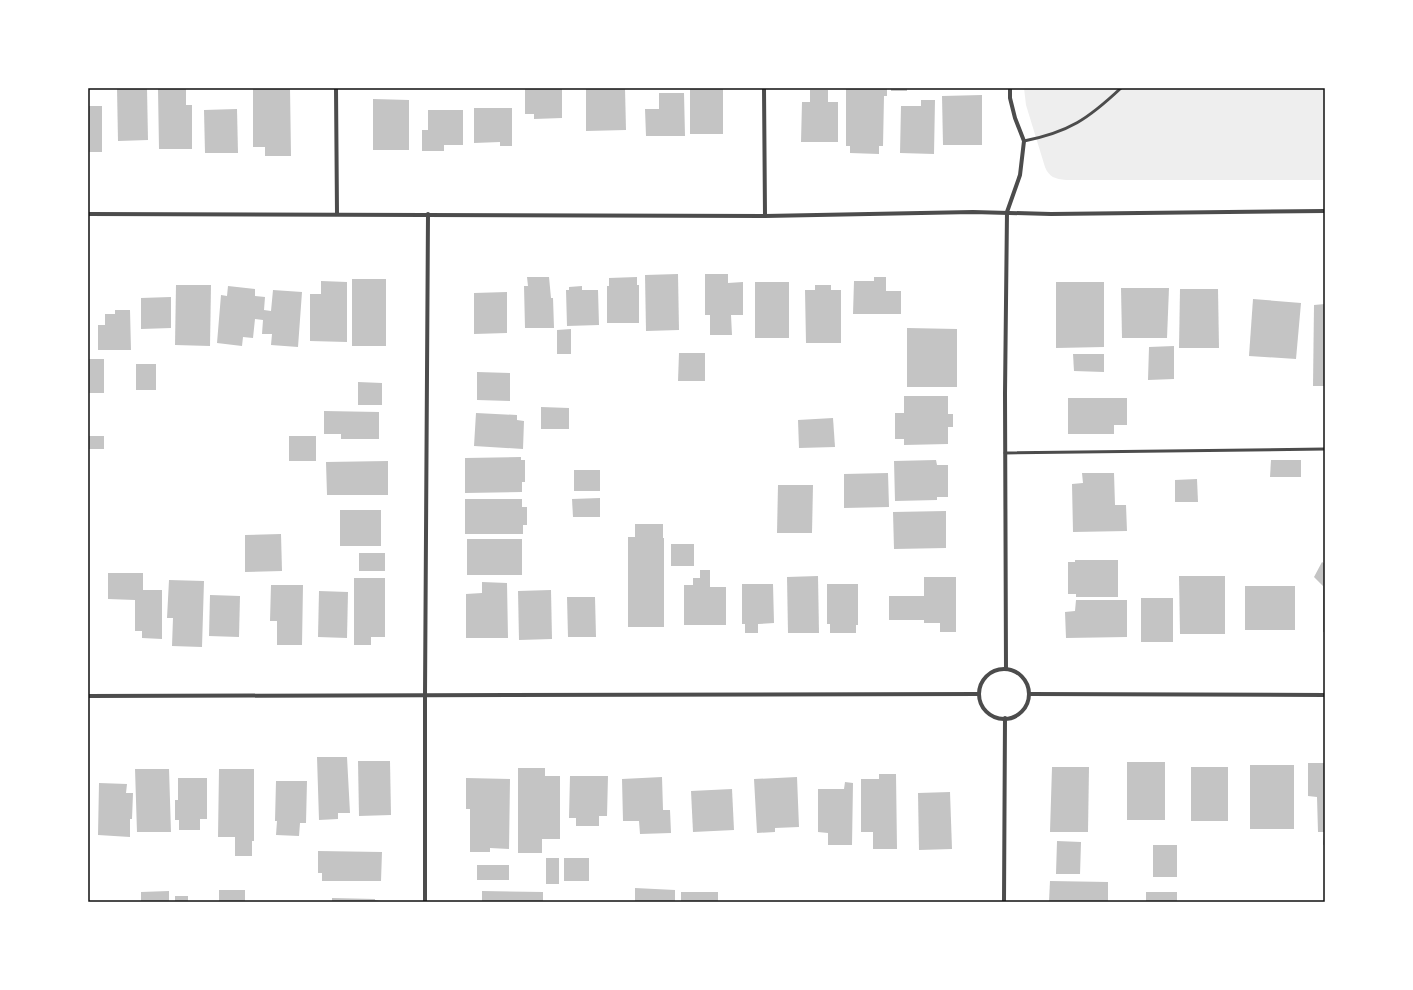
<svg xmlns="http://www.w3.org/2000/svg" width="1413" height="990" font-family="Overpass,sans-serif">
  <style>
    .green { fill: #eee }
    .building { fill: #c4c4c4 }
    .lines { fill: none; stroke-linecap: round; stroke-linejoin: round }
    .service { stroke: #4c4c4c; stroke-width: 3 }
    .minor { stroke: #4c4c4c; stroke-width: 4 }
    .neatline { fill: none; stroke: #111; stroke-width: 1.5 }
  </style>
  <rect width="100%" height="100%" fill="#fff"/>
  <!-- green -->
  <path class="green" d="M1024,88H1325V180H1066C1055,179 1049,177 1045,167L1026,105Z"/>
  <!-- building -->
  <g class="building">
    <polygon points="117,88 147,88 148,140 118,141"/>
    <polygon points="253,88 290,88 291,156 265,156 265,147 253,147"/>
    <polygon points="525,88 562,88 562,118 534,119 534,114 525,114"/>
    <polygon points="586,88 625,88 626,130 586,131"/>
    <rect x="690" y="88" width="33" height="46"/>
    <polygon points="846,88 887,88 887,96 884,96 883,146 879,146 879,154 850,153 850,146 846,146"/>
    <rect x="891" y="88" width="16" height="3"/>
    <polygon points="158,89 186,89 186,105 192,105 192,149 159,149"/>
    <polygon points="810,90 828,90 828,102 838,102 838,142 801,142 802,102 810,102"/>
    <polygon points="659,93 684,93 685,136 646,136 645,109 659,109"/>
    <polygon points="982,95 982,145 943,145 942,96"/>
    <polygon points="373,99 409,100 409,150 373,150"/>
    <polygon points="921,100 935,100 934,154 900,153 901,106 921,106"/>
    <rect x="88" y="106" width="14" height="46"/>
    <polygon points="474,108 512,108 512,146 500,146 500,142 474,143"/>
    <polygon points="237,109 238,153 205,153 204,110"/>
    <polygon points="428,110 463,110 463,145 444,145 444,151 422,151 422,130 428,130"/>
    <polygon points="678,274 679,330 646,331 645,275"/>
    <polygon points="705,274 728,274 728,283 743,282 743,315 731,315 732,335 710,335 710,315 705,315"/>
    <polygon points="527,277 549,277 551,298 553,298 554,328 525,328 524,286 528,286"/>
    <polygon points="637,277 637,285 639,285 639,323 607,323 607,286 609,286 609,278"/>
    <polygon points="874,277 886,277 886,291 901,291 901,314 853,314 854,281 874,281"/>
    <rect x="352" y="279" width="34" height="67"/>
    <polygon points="321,281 347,282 347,342 310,341 310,294 321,294"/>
    <rect x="755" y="282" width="34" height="56"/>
    <polygon points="1056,282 1104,282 1104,347 1056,348"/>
    <polygon points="176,285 211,285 210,346 175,345"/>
    <polygon points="815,285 831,285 831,290 841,290 841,343 806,343 805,290 815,290"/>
    <polygon points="228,286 255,289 255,296 265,297 264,310 271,311 273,290 302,292 298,347 271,345 272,334 262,334 263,320 255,319 253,338 243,337 242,346 217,343 221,295 227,296"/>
    <polygon points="582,286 582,290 598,290 599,325 567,326 566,290 569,290 569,287"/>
    <polygon points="1121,288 1169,288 1167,338 1122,338"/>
    <polygon points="1180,289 1218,289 1219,348 1179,348"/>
    <polygon points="507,292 507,333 474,334 474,293"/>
    <polygon points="171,297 171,328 141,329 141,298"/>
    <polygon points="1253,299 1301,303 1296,359 1249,356"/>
    <polygon points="1325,304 1325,386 1313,386 1314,305"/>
    <polygon points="115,310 130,310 131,350 98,350 98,325 105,325 105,314 115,314"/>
    <polygon points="907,328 957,329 957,387 907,387"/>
    <polygon points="571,329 571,354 557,354 557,330"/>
    <polygon points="1174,346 1174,379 1148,380 1149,347"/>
    <polygon points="679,353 705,353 705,381 678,381"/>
    <polygon points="1073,354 1104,354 1104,372 1074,371"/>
    <rect x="88" y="359" width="16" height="34"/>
    <rect x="136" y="364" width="20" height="26"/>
    <polygon points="477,372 510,373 510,401 477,400"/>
    <polygon points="358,382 382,383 382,405 358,405"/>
    <polygon points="904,396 948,396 948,414 953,414 953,427 948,427 948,444 904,445 904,439 895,439 895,413 904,413"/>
    <polygon points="1068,398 1127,398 1127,425 1114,425 1114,434 1068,434"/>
    <polygon points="541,407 569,408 569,429 541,429"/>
    <polygon points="324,411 379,412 379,439 341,439 341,434 324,434"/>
    <polygon points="476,413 517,415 517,420 524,421 523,449 474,446"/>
    <polygon points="833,418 835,447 799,448 798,420"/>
    <rect x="89" y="436" width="15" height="13"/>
    <rect x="289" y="436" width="27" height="25"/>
    <polygon points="521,457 521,460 525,460 525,482 522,482 522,492 465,493 465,458"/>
    <polygon points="936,460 937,465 948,465 948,497 937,497 937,500 895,501 894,461"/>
    <polygon points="1271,460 1301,460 1301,477 1270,477"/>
    <polygon points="388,461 388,495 327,495 326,462"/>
    <rect x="574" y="470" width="26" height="21"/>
    <polygon points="888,473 889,507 844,508 844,474"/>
    <polygon points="1082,473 1114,473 1115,505 1126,505 1127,531 1073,532 1072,484 1083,483"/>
    <polygon points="1197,479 1198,502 1175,502 1175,480"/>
    <polygon points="778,485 813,485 812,533 777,533"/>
    <polygon points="600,498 600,517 573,517 572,499"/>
    <polygon points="465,499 522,499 522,507 527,507 527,525 523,525 523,534 465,534"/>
    <rect x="340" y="510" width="41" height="36"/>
    <polygon points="946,511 946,548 894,549 893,512"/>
    <polygon points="635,524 663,524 663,538 664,538 664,627 628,627 628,537 635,537"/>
    <polygon points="281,534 282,571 245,572 245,535"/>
    <rect x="467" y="539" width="55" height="36"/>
    <rect x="671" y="544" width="23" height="22"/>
    <rect x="359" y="553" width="26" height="18"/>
    <polygon points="1075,560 1118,560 1118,597 1076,597 1076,594 1068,594 1068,562 1075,562"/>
    <polygon points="1322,562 1325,564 1325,632 1323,632 1323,586 1314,577"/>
    <polygon points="700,570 710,570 710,587 726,587 726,625 684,625 684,585 693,585 693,578 700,578"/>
    <polygon points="108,573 143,573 143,590 162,590 162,639 142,638 142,631 135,631 135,600 108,599"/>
    <polygon points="818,576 819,633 788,633 787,577"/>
    <polygon points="1179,576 1225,576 1225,634 1180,634"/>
    <polygon points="924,577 956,577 956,632 940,632 940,623 924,623 924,620 889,620 889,596 924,596"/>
    <polygon points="354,578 385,578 385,637 371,637 371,645 354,645"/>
    <polygon points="169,580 204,581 202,647 172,646 173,618 167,618"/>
    <polygon points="482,582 507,583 508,638 466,638 466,594 482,593"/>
    <polygon points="742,584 773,584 774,623 758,624 758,633 745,633 745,624 742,624"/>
    <polygon points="827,584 858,584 858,625 856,625 856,633 830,633 830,624 827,624"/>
    <polygon points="271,585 303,585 302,645 277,645 277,621 270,621"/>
    <rect x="1245" y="586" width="50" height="44"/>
    <polygon points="551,590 552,639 519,640 518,591"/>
    <polygon points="319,591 348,592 347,638 318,637"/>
    <polygon points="210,595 240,596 239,637 209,636"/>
    <polygon points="567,597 595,597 596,637 568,637"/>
    <rect x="1141" y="598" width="32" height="44"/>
    <polygon points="1076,600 1127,600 1127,637 1066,638 1065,612 1075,611"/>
    <polygon points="317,757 347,757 350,813 338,813 338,819 319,820"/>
    <polygon points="358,761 390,761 391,815 359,816"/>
    <rect x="1127" y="762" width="38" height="58"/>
    <polygon points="1308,763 1325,763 1325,832 1318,832 1317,797 1308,796"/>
    <rect x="1250" y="765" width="44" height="64"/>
    <polygon points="1052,767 1089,767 1088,832 1050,832"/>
    <rect x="1191" y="767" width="37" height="54"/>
    <polygon points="518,768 545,768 545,776 560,776 560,839 542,839 542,853 518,853"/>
    <polygon points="135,769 169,769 171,832 137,832"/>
    <polygon points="219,769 254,769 254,841 252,841 252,856 235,856 235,837 218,837"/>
    <polygon points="879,774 896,774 897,849 873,849 873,832 861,832 861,779 879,779"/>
    <polygon points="570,776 608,776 607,816 599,816 599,826 576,826 576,818 569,818"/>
    <polygon points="662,777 663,810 670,810 671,833 640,834 639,821 623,821 622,779"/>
    <polygon points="797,777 799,827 775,828 775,832 757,833 754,779"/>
    <polygon points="178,778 207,778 207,819 200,819 200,830 179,830 179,820 175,820 175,800 178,800"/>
    <polygon points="466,778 510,779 509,849 490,848 490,852 470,852 470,809 466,809"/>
    <polygon points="276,781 307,781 306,823 300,823 299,836 276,835 277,821 275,821"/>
    <polygon points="845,782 853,783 852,845 828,845 828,833 818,832 818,789 844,789"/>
    <polygon points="99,783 127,784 126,793 133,793 132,819 130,819 130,837 98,835"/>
    <polygon points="732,789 734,830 693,832 691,791"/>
    <polygon points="950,792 952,849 919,850 918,793"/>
    <polygon points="1324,833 1325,833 1325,844 1323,845"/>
    <polygon points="1057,841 1081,842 1080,874 1056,874"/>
    <rect x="1153" y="845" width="24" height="32"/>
    <polygon points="318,851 382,852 381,881 322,881 322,873 318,873"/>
    <rect x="546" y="858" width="13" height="26"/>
    <rect x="564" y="858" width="25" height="23"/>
    <rect x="477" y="865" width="32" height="15"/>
    <polygon points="1050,881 1108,882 1108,902 1049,902"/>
    <polygon points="635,888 675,890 675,902 635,902"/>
    <rect x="219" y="890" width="26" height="12"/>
    <polygon points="169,891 169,902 141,902 141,892"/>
    <polygon points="482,891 543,892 543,902 482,902"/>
    <rect x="681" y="892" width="37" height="10"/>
    <rect x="1146" y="892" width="31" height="10"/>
    <rect x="175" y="896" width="13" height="6"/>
    <polygon points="332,898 375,899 375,900 381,901 381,902 332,902"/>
  </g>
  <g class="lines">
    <!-- service -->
    <g class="service">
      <path d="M1024,141C1069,132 1088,119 1121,88"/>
      <polyline points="1005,453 1325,449"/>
    </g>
    <!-- minor -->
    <g class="minor">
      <polyline points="336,88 337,214"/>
      <polyline points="764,88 765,216"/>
      <polyline points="88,214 765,216 973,212 1051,214 1325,211"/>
      <polyline points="1006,669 1005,394 1007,212 1020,175 1024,141 1015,118 1010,98 1010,88"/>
      <circle cx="1004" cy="694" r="25"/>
      <polyline points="1030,694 1325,695"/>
      <polyline points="88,696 979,694"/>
      <polyline points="425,902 425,695 428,214"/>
      <polyline points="1004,902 1005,718"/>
    </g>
  </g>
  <!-- border -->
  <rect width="1413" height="990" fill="none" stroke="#ffffff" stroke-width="178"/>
  <rect x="89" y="89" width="1235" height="812" class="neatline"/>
</svg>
